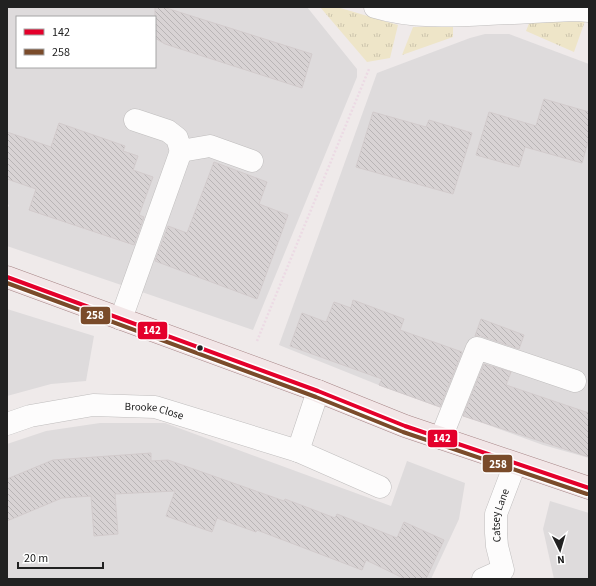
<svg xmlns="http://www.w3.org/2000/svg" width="596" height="586" font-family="'Source Sans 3',sans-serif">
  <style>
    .residential { fill: #dedbdc; fill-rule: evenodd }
    .grass { fill: url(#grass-tufts) }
    .building { fill: url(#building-back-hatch); stroke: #d2cbcc }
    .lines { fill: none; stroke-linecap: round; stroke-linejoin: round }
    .minor-casing { stroke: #bfbdbd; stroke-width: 23 }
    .major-casing { stroke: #a68586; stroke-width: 23 }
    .path { stroke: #ecdae4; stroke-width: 2.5; stroke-dasharray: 2 2; stroke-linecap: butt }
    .minor { stroke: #fdfcfc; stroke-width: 22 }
    .major { stroke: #f2e6e7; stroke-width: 22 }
    .bus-1-casing { stroke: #fff; stroke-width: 7 }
    .bus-2-casing { stroke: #fff; stroke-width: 7 }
    .bus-1 { stroke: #e4002b; stroke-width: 4 }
    .bus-2 { stroke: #7a4b2a; stroke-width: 4 }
    .bus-dot { fill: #212121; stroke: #fff; stroke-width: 1.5 }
    .labels { text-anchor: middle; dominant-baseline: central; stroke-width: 3; stroke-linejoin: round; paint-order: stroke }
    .street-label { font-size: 11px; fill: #212121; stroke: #fff }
    .line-badge { stroke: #fff; stroke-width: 1.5 }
    .badge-label { font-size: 11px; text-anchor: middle; font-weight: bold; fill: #fff }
  </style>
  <defs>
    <pattern id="grass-tufts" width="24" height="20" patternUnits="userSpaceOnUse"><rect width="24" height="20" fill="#eee5c8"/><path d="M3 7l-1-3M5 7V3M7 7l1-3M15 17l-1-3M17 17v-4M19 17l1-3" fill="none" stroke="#ccc4ac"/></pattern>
    <pattern id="building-back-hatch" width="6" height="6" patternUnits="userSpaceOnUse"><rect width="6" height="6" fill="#d8d3d4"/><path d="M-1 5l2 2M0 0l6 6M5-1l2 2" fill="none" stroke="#b9b5b6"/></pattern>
  </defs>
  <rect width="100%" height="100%" fill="#efeaea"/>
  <!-- residential -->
  <g class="residential">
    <path d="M7,7H307L357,69V77L253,330L7,246V210L9,205L7,204ZM17,17H155V67H17Z"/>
    <polygon points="485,34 509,34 589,64 589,458 543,445 381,386 279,345 377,73 470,38"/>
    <polygon points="7,309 94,336 86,381 51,384 7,396"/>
    <polygon points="100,423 165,423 391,506 407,461 465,483 459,519 431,579 24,579 24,578 7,579 7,444 46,431"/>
    <polygon points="550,501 589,513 589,579 554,579 543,529"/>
  </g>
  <!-- grass -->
  <g class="grass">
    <polygon points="320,7 337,7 398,25 390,58 367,62"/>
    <polygon points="530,21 585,21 574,52 526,31"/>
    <polygon points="453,26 453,37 402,55 413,27"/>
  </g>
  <!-- building -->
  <g class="building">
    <polygon points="155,7 163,7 312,54 302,88 165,44 155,38"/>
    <polygon points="544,99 589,112 589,138 582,163 525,147 519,167 476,155 489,112 536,126"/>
    <polygon points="373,112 426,127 429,120 472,133 453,194 356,167"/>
    <polygon points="59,123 125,146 123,151 138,156 133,170 153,177 139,215 144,217 134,245 29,210 36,189 7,179 7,132 51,147"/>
    <polygon points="214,162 267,182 259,204 288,215 257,299 155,261 168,226 187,233"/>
    <polygon points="353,300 404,319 400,330 462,352 440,407 379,385 382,379 290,346 302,313 326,322 334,302 351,308"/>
    <polygon points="481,319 524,335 519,349 481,336 475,336"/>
    <polygon points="484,364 511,372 506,385 589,413 589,457 463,416"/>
    <polygon points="151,453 151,461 168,460 284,501 285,499 335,518 337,514 397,538 404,522 444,540 426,579 405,579 366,560 362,570 257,530 256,532 217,518 212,532 166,516 175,491 115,494 118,534 94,536 91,496 62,498 7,521 7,479 53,460"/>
  </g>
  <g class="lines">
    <defs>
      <g id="minor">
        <path d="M375,7C411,18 451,16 488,14C518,13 547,11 577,10L589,11"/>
        <polyline points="135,120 168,131 177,138 181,151 210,146 252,161"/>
        <polyline points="121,319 181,151"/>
        <path id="s1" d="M7,424L30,416L93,405L155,407L298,451L380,487"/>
        <polyline points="441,438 477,348 575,381"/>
        <polyline points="298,451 318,391"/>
        <path id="s2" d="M483,579L503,570L497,546L496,533V514L515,464"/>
      </g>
      <polyline id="major" points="7,277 318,391 405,426 589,488"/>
    </defs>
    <!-- minor casing -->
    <use href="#minor" class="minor-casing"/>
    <!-- major casing -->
    <use href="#major" class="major-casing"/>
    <!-- path -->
    <polyline class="path" points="257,341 369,69"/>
    <!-- minor -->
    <use href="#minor" class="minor"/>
    <!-- major -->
    <use href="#major" class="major"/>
    <defs>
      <polyline id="bus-1" points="7,277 318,391 405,426 589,488"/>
      <polyline id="bus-2" points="7,283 316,397 403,432 587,494"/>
    </defs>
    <!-- bus-1 casing -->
    <use href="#bus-1" class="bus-1-casing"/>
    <!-- bus-2 casing -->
    <use href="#bus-2" class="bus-2-casing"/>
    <!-- bus-1 -->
    <use href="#bus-1" class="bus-1"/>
    <!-- bus-2 -->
    <use href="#bus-2" class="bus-2"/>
  </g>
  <!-- markers -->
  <circle class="bus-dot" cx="200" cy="348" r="3.5"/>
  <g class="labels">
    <!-- street labels -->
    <g class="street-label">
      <text stroke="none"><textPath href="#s1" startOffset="150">Brooke Close</textPath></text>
      <text stroke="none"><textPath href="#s2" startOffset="78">Catsey Lane</textPath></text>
    </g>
  </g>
  <g class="line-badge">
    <rect x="80" y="306" width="31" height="19" rx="4" fill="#7a4b2a"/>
    <rect x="137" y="321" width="31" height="19" rx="4" fill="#e4002b"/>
    <rect x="427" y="429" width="31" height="19" rx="4" fill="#e4002b"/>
    <rect x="482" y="454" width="31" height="19" rx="4" fill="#7a4b2a"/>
  </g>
  <g class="badge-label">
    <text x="95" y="319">258</text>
    <text x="152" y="334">142</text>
    <text x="442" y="442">142</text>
    <text x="498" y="468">258</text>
  </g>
  <!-- border -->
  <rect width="596" height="586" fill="none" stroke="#212121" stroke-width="16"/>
  <!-- legend -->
  <rect x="16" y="16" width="140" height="52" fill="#ffffff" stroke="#a6a6a6"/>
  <rect x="24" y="29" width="20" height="6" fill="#e4002b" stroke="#a6a6a6"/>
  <text x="52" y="36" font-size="12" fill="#212121">142</text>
  <rect x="24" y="49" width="20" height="6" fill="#7a4b2a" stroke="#a6a6a6"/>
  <text x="52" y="56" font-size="12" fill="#212121">258</text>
  <!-- north arrow -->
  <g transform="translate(560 550) rotate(175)" stroke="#ffffff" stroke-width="3" paint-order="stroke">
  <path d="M0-3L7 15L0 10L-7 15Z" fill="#212121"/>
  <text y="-6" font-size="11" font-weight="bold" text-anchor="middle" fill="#212121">N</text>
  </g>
  <!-- scale -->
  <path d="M18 562v6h85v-6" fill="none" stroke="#212121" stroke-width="2"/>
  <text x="24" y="562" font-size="12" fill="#212121" stroke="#ffffff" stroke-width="3" paint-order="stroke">20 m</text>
</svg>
